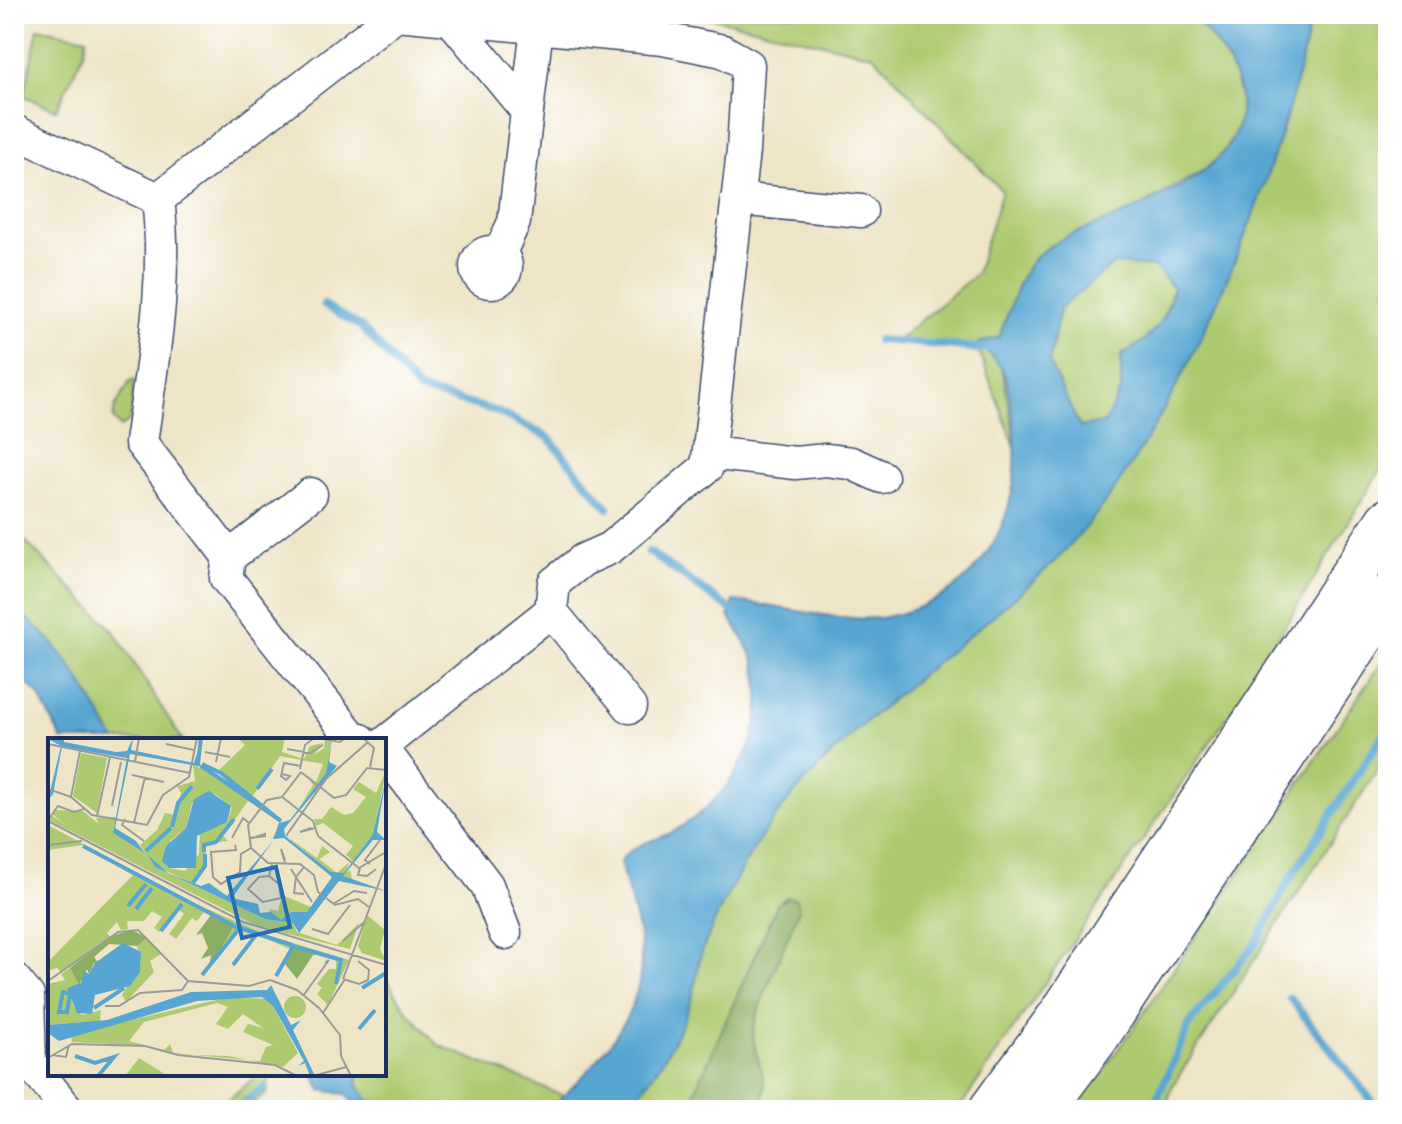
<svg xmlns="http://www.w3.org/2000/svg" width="1402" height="1124" font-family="Mynerve,sans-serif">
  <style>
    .green { fill: #aeca70; stroke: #647c67; stroke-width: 2 }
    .forest { fill: #8aae62; stroke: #526e60; stroke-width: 2 }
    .water { fill: #57a6d1; stroke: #396a98; stroke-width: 2; fill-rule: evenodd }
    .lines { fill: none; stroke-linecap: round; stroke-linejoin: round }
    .stream { stroke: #57a6d1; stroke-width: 8 }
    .street-casing { stroke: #3b4a6e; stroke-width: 35 }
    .highway-casing { stroke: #3b4a6e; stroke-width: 47 }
    .street { stroke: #fff; stroke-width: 32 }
    .highway { stroke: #fff; stroke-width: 44 }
    .inset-river { fill: none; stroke: #57a6d1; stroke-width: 4 }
    .inset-road { fill: none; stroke: #9a9c9c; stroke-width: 2 }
    .view { fill: #1f6fb2; fill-opacity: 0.15; stroke: #1f6fb2; stroke-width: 4 }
    .inset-edge { fill: none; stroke: #1b2f5e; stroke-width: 4 }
  </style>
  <rect width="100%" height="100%" fill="#fff"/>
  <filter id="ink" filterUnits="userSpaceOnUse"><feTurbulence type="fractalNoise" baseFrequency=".0125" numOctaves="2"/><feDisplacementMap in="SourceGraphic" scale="16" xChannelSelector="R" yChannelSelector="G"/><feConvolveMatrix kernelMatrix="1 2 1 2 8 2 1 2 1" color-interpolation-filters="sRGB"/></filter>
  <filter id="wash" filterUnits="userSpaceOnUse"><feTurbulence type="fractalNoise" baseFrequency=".006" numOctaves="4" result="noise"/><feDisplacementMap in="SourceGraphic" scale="32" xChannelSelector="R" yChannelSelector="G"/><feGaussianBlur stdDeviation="1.8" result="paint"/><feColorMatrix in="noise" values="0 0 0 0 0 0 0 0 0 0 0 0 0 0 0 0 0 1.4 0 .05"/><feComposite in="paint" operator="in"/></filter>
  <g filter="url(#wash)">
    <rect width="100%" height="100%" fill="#eee4c6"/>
    <!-- green -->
    <g class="green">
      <path d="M694,14H1190C1235,59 1268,117 1207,168L1130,212L1069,236L1037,256L1020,281L999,337L980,343L1002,367L1017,452L979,352L897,341L976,274L1002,191L873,55Z"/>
      <path d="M1311,14H1388V458L1247,688L958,1110H624C653,1080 676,1042 690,1003C696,989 696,973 700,958C715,911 752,845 783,807C860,713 967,645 1054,562C1170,450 1284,171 1311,14Z"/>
      <polygon points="38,28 87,38 84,52 56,110 24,96"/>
      <path d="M1114,264L1155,267L1173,287C1166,321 1152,340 1121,355V390L1105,423L1079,427L1049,363L1060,307Z"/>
      <polygon points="131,380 135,381 130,421 120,427 113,419 115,407"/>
      <path d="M14,530L113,630L182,740H115C86,690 63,642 14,609Z"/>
      <polygon points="1388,653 1388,754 1173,1085 1168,1101 1175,1110 1073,1110 1131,1032"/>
      <polygon points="384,975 407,1011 438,1045 564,1096 549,1110 405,1110 397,1104 369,1101 357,1084 358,1074 384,1074"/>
      <polygon points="259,1074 273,1074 268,1079 267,1093 244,1110 215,1110"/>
    </g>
    <!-- forest -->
    <path class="forest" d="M787,897L796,899L799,909C791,931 753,1016 753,1032C753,1060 774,1080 759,1110H692L695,1091L777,905Z"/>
    <!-- water -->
    <g class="water">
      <path d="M1190,14H1311C1284,171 1170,450 1054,562C967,645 860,713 783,807C754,842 714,915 700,958C696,973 696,989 690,1003C676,1042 653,1080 624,1110H549C590,1071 642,1020 641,960C641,927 628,894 620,863C630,843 657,841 676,830C733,796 772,732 755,664C751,648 737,630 729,616L734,601C775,605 848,624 886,617C985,597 1026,514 1013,419C1010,404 1009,378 1000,366C994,358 986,351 979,343L999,337C1011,311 1016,275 1038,255C1064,232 1101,226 1131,211C1158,198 1194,182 1215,161C1267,110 1231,55 1190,14ZM1114,264L1155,267L1173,288C1166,321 1151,340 1121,355V390L1105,423L1080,427L1049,363L1060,308Z"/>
      <path d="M14,609C63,642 86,690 115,740H62L38,693L14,674Z"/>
      <polygon points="312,1074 358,1074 357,1084 369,1101 397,1105 405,1110 358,1110 346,1094 321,1090"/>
    </g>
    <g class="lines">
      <!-- stream -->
      <g class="stream">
        <polyline points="324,305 361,327 419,390 496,411 548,437 608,508"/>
        <polyline points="878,340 993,349"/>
        <polyline points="649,552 737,614"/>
        <polyline points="1290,998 1379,1110"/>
        <polyline points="234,1110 264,1088"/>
        <polyline points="1152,1110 1190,1023 1257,942 1288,882 1388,727"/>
      </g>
    </g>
  </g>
  <g filter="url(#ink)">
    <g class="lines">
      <defs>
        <g id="street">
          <polyline points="450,18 527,111"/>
          <polyline points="14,131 158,199 396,14 663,39 723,51 748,65 743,151 707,467 610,548 583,560 554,583 551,611 384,744"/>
          <path d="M158,199C168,281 152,362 141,443L229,557L226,578L353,738L361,740"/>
          <polyline points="737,199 861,211"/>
          <circle cx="491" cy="267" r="15"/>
          <polyline points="499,255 514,222 537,27"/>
          <polyline points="709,453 795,463 826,460 851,463 882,477"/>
          <polyline points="229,557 311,494"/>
          <polyline points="551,611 630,707"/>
          <polyline points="384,751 487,885 505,933"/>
          <polyline points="14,979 28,996 30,1063 68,1110"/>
        </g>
        <g id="highway">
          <polyline points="991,1110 1061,1015 1388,521"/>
          <polyline points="1042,1110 1096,1038 1388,597"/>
        </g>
      </defs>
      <!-- street casing -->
      <use href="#street" class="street-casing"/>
      <!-- highway casing -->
      <use href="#highway" class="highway-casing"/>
      <!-- street -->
      <use href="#street" class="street"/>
      <!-- highway -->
      <use href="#highway" class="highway"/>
    </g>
  </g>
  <!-- overview -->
  <g transform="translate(48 738)">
    <rect width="338" height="338" fill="#eee4c6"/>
    <path d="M190,0H237L234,14L256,21L262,8L275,5L266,17L276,10L277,0H284L278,35L251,70L265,47L261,41L268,44L275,26L232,18L204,59L170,33L197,7ZM33,15L59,20L49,75L25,58ZM145,27L168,36L212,69L200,63L175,98L180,103L157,106L159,126L145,145L116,132L99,116L107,129L217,181L245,185L249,194L289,207L311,185L302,211L211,189L1,82L3,77L18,87L4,76L6,72L35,73L51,86L48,80L68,79L65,95L97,114L92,107L109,92L117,75L127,77L133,55L129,48L147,43ZM167,56L184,69L179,84L152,94L151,116L137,133L121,130L122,103L138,90L144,65ZM338,33L326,95L305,123L298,117L305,108L275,85L268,88L266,81H274L283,69L296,77L305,75L318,59L305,51L311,44L328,55ZM0,87L139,162L219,197L301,222L280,267L269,256L274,250L269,246L281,231H288V221L246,207L244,212L193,190L168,221L186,189L156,174L149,183L144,180L128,201L121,196L136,176L130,171L112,194L106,190L114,179L104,173L96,183H79L80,191L73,192L69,184L59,195L62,199L37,221L13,234L9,230L0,233V224L85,137L35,107L0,112ZM238,98L269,120L274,108L282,114L271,121L289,135L301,124L298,135L302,132L304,141L330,150L283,135ZM234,157L263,169L274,159L259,174H243L236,183L219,177L222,171L230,173ZM319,177L337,192L332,211L338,223L314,215L310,208ZM99,200L113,216L102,223L106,234L78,264L74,257L93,225L89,208ZM22,230L31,247L20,250L26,269L34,277L53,272L52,283L0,287V246L17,242L13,236ZM236 269a11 11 0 1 1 22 0a11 11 0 1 1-22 0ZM181,259L221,261L250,315L235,329L180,318L125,316L100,308L24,304L23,296ZM169,265L180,269L168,286L180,291L195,276L215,290L200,286L195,294L225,307L218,309L212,323L125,315L122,306L116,312L81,303L96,284ZM91,320L120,338H77Z" fill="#aeca70" fill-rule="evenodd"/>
    <path d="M163,177L186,189L161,231L163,217L153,221L160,210L154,195L148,197ZM84,192L99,200L89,208L61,206L46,219L51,226L46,225L41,236L39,231L31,247L22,230L66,197ZM247,209L272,216L265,217L249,241L237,226Z" fill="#8aae62"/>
    <path d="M16,0V4L68,14L79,13L85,0L83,12L146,25L154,0L149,23L155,29L82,16L67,90L88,103L97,115L65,95L79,20L14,9L5,56L0,62L13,8L0,1ZM284,0L281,24L289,28L236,91L237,98L283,134L296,135L325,96L338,40L329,94L338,102H325L295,138L338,153L291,143L251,195L245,185L217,181L107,129L99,116L120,135L153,148L161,145L179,158L225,103L184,160L210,166L212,175L223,174L233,182L243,174H259L284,139L236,100L225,101L231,85L242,82L278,35ZM161,53L183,68L179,84L149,98L148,130H121L114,123L118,108L138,90L146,61ZM75,205L93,214L92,234L82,248L47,257L44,276L29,275L19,250L33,245L36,233L41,236L47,225ZM223,247L243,287L253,282L245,292L267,338H262L257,325L250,328L256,323L225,268L214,259L149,263L11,303L0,295V287L59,282L143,254L219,252Z" fill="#57a6d1"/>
    <path class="inset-river" d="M150,26L153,0M156,27L173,35L233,83L155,29ZM153,28L211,66M209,51L224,31M124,89L130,65L144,48M35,108L188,189L244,207M98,113L123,90M156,114V107L168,104L186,81M145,145L157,128V116M80,168L98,146M88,171L104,150M113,193L134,166M245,208L293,222L288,246M185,227L208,197M154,237L191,191M228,238L246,207M314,250L338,235M21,256L15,254L11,274H19L22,256M46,270L76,250M311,291L327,272M27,318L47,325L66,319L50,338"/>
    <path class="inset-road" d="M270,0L292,4L297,0M315,0L326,10L322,29M0,6L142,35M118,6L146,12M239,11L262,15L275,7M157,14L182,19M87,24L91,0M168,24L173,0M252,31L257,7L266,0M253,34L286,60L298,57L319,30L338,32M234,36L242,38L238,42L233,38L236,25L253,28M84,37L116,44M0,51L23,59L44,77L99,87L115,57L141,39L149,0M23,59L32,13M234,59L253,34M64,68L73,24M49,78L62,19M77,81L74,87L96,103M0,82L10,68L26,74L36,71M0,83L195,184L338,227M86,85L97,39M263,90L252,94L267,90M238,98L278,41L320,4M184,100L195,80L201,85M201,100L217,98V96L205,100M0,107L34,103M187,107L188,112L163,114L165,139L173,146L192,134L193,116L203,110M237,122L233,111L237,125M322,126L317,122L332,102M256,129L248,139L264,164M312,130L310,137L319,138L328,131M243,131L248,139L246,155L256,156M221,138L211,139L200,151L215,164L233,160L231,146L221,138L224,126M285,166L306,153L319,155M321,169L310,161L287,167L270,154L266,137L252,126L220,125L203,110L200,87L219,62L234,59L265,83L270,98L311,130L338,114M264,191L280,196L302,167M295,203L315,185M295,241L338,126M295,241L311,246L320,242L321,232L310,223M0,243L70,194L90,192L140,243L201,248L222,242L249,252L271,270L292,297L293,318L303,338M255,258L281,222L277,225M57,268H71L92,255L134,252L140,243M275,275L297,241M4,317L18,319L21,307M0,320L24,306L97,308L130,317L227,327L249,338M265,338L298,329"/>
    <path class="view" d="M228,129L242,189L194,200L180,140Z"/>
    <rect width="338" height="338" class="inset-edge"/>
  </g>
  <!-- margin -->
  <rect width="1402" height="1124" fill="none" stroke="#fff" stroke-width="48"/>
</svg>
